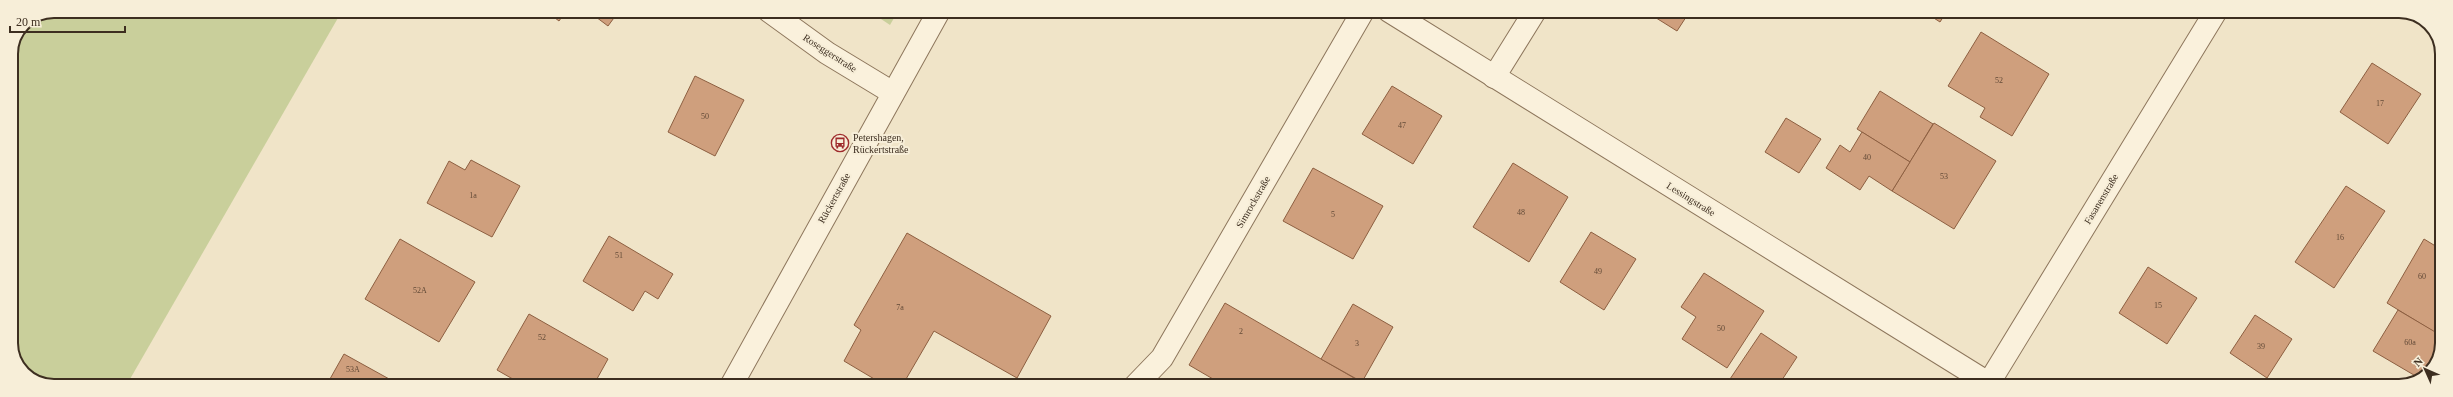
<svg xmlns="http://www.w3.org/2000/svg" width="2453" height="397" font-family="Georgia,serif">
  <style>
    .green { fill: #c9cf9b }
    .building { fill: #cf9f7d; stroke: #8d5f41 }
    .lines { fill: none; stroke-linecap: round; stroke-linejoin: round }
    .minor-casing { stroke: #8d765c; stroke-width: 24 }
    .tertiary-casing { stroke: #8d765c; stroke-width: 24 }
    .minor { stroke: #faf1dc; stroke-width: 22 }
    .tertiary { stroke: #faf1dc; stroke-width: 22 }
    .labels { text-anchor: middle; dominant-baseline: central; stroke-width: 4; stroke-linejoin: round; paint-order: stroke }
    .number-label { font-size: 8px; fill: #624a37 }
    .street-label { font-size: 10px; fill: #3d2e20; stroke: #f7eed8 }
    .poi-label { font-size: 10px; fill: #3d2e20; stroke: #f7eed8; text-anchor: start }
    .rim { fill: none; stroke: #3d2e20; stroke-width: 2 }
  </style>
  <rect width="100%" height="100%" fill="#f0e4c8"/>
  <!-- green -->
  <g class="green">
    <polygon points="54,11 342,11 126,386 48,386 23,373 11,348 11,54 24,23"/>
    <polygon points="869,11 898,11 890,25"/>
  </g>
  <!-- building -->
  <g class="building">
    <polygon points="546,11 566,11 559,21"/>
    <polygon points="588,11 619,11 608,26"/>
    <polygon points="1645,11 1690,11 1677,31"/>
    <polygon points="1923,11 1947,11 1940,22"/>
    <polygon points="1981,32 2049,74 2012,136 1980,117 1985,108 1948,86"/>
    <polygon points="2372,63 2421,94 2388,144 2340,112"/>
    <polygon points="695,76 744,100 715,156 668,132"/>
    <polygon points="1392,86 1442,116 1413,164 1362,134"/>
    <polygon points="1880,91 1933,124 1910,162 1857,129"/>
    <polygon points="1786,118 1821,139 1799,173 1765,152"/>
    <polygon points="1934,123 1996,161 1954,229 1892,191"/>
    <polygon points="1862,132 1910,162 1892,191 1869,176 1860,190 1826,168 1840,145 1850,152"/>
    <polygon points="471,160 520,186 492,237 427,203 449,161 465,170"/>
    <polygon points="1513,163 1568,197 1529,262 1473,227"/>
    <polygon points="1313,168 1383,206 1353,259 1283,221"/>
    <polygon points="2346,186 2385,211 2334,288 2295,262"/>
    <polygon points="2442,208 2442,221 2436,218"/>
    <polygon points="1591,232 1636,259 1604,310 1560,282"/>
    <polygon points="907,233 1051,316 1017,378 934,331 902,386 886,386 844,361 861,330 854,325"/>
    <polygon points="609,236 673,274 658,299 645,291 633,311 583,281"/>
    <polygon points="400,239 475,282 439,342 365,299"/>
    <polygon points="2424,239 2442,250 2442,323 2436,333 2387,303"/>
    <polygon points="2148,267 2197,298 2167,344 2119,313"/>
    <polygon points="1704,273 1764,311 1727,368 1682,339 1696,317 1681,307"/>
    <polygon points="1225,303 1321,359 1368,386 1225,386 1189,365"/>
    <polygon points="1353,304 1393,327 1362,382 1321,359"/>
    <polygon points="2398,310 2442,336 2442,349 2427,375 2419,378 2373,351"/>
    <polygon points="529,314 608,359 593,386 525,386 497,370"/>
    <polygon points="2255,315 2292,339 2267,378 2230,353"/>
    <polygon points="1761,333 1797,357 1778,386 1741,386 1730,379"/>
    <polygon points="344,354 400,385 399,386 326,386"/>
  </g>
  <g class="lines">
    <defs>
      <g id="minor">
        <polyline points="769,11 827,53 893,93"/>
        <polyline points="1494,77 1535,11"/>
        <polyline points="1135,386 1162,358 1363,11"/>
        <polyline points="1987,386 2216,11"/>
      </g>
      <g id="tertiary">
        <polyline points="1389,11 1993,386"/>
        <polyline points="731,386 939,11"/>
      </g>
    </defs>
    <!-- minor casing -->
    <use href="#minor" class="minor-casing"/>
    <!-- tertiary casing -->
    <use href="#tertiary" class="tertiary-casing"/>
    <!-- minor -->
    <use href="#minor" class="minor"/>
    <!-- tertiary -->
    <use href="#tertiary" class="tertiary"/>
  </g>
  <!-- icons -->
  <defs>
    <symbol id="bus-ring" viewBox="-11 -11 22 22"><circle r="9.5" fill="#f7eed8" stroke="#9e2a2b" stroke-width="1.5"/><path d="M-5-6H5V4H4V6H2V4H-2V6H-4V4H-5ZM-3.5-4V0h7V-4ZM-3.5 1.2v1.5H-2V1.2ZM2 1.2v1.5H3.5V1.2Z" fill="#9e2a2b"/></symbol>
  </defs>
  <g fill-rule="evenodd">
    <use href="#bus-ring" x="830" y="133" width="20" height="20"/>
  </g>
  <g class="labels">
    <!-- number labels -->
    <g class="number-label">
      <text x="1999" y="80">52</text>
      <text x="2380" y="103">17</text>
      <text x="705" y="116">50</text>
      <text x="1402" y="125">47</text>
      <text x="1867" y="157">40</text>
      <text x="1944" y="176">53</text>
      <text x="473" y="195">1a</text>
      <text x="1521" y="212">48</text>
      <text x="1333" y="214">5</text>
      <text x="2340" y="237">16</text>
      <text x="619" y="255">51</text>
      <text x="1598" y="271">49</text>
      <text x="2422" y="276">60</text>
      <text x="420" y="290">52A</text>
      <text x="2158" y="305">15</text>
      <text x="900" y="307">7a</text>
      <text x="1721" y="328">50</text>
      <text x="1241" y="331">2</text>
      <text x="542" y="337">52</text>
      <text x="2410" y="342">60a</text>
      <text x="1357" y="343">3</text>
      <text x="2261" y="346">39</text>
      <text x="353" y="369">53A</text>
    </g>
    <!-- street labels -->
    <g class="street-label">
      <text transform="translate(830 53) rotate(33)">Roseggerstraße</text>
      <text transform="translate(834 198) rotate(-61)">Rückertstraße</text>
      <text transform="translate(1691 199) rotate(32)">Lessingstraße</text>
      <text transform="translate(2101 199) rotate(-59)">Fasanenstraße</text>
      <text transform="translate(1253 202) rotate(-60)">Simrockstraße</text>
    </g>
    <!-- poi labels -->
    <g class="poi-label">
      <text x="853" y="137">Petershagen,<tspan x="853" dy="12">Rückertstraße</tspan></text>
    </g>
  </g>
  <!-- crop -->
  <path d="M0 0H2453V397H0ZM54 18H2399A36 36 0 0 1 2435 54V343A36 36 0 0 1 2399 379H54A36 36 0 0 1 18 343V54A36 36 0 0 1 54 18Z" fill="#f7eed8" fill-rule="evenodd"/>
  <path class="rim" d="M54 18H2399A36 36 0 0 1 2435 54V343A36 36 0 0 1 2399 379H54A36 36 0 0 1 18 343V54A36 36 0 0 1 54 18Z"/>
  <!-- north arrow -->
  <g transform="translate(2425 369) rotate(315)" stroke="#f7eed8" stroke-width="3" paint-order="stroke">
  <path d="M0-3L7 15L0 10L-7 15Z" fill="#3d2e20"/>
  <text y="-6" font-size="11" font-weight="bold" text-anchor="middle" fill="#3d2e20">N</text>
  </g>
  <!-- scale -->
  <path d="M10 26v6h115v-6" fill="none" stroke="#3d2e20" stroke-width="2"/>
  <text x="16" y="26" font-size="12" fill="#3d2e20" stroke="#f7eed8" stroke-width="3" paint-order="stroke">20 m</text>
</svg>
